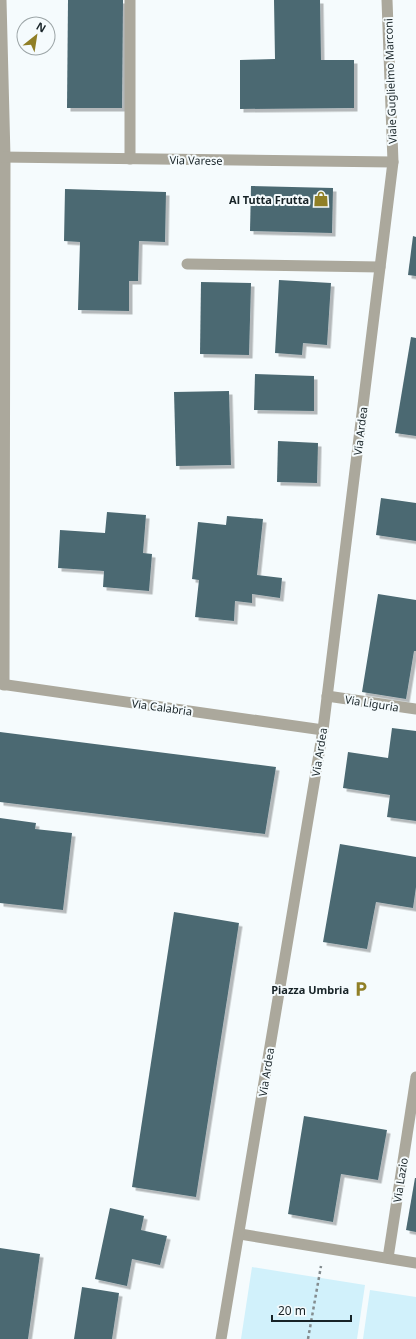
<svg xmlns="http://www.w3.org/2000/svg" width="416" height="1339" font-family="'Noto Sans',sans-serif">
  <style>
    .green { fill: #d1f1fb }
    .building { fill: #4b6972; filter: url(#shadow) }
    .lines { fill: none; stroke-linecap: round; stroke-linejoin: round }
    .path { stroke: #838c8f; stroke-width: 2.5; stroke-dasharray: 3 3; stroke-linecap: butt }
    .service { stroke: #aba89c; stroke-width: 11 }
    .minor { stroke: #aba89c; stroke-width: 11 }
    .labels { text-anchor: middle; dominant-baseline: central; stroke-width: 4; stroke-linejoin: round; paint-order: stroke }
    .street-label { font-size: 11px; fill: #172327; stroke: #f5fbfd }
    .poi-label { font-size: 11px; font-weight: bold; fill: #172327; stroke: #f5fbfd; text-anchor: end }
  </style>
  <defs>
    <filter id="shadow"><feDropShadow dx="3.5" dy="3.5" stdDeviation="0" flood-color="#0004"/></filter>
  </defs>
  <rect width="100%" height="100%" fill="#f5fbfd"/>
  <!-- green -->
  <g class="green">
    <polygon points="252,1267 365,1285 357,1339 241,1339"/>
    <polygon points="370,1290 416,1297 416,1339 363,1339"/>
  </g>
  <!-- building -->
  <g class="building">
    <polygon points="68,0 123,0 122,108 67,108"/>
    <polygon points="274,0 320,0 321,60 354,60 354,108 240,109 240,60 275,59"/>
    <polygon points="251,186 333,188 332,233 250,231"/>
    <polygon points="65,189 166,192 165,242 139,241 138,281 129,281 129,311 78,310 80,242 64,241"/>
    <polygon points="413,236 416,237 416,276 408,275"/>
    <polygon points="279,280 331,283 327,345 303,343 302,355 275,353"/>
    <polygon points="201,282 251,283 249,355 200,354"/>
    <polygon points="411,337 416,338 416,436 395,433"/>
    <polygon points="255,374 314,376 314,411 254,410"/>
    <polygon points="229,391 231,465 176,466 174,392"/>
    <polygon points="278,441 318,443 317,483 277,482"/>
    <polygon points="381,498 416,503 416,541 376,535"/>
    <polygon points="107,512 146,515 143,553 152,554 149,591 103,587 104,571 58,568 60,530 105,533"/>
    <polygon points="227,516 263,519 257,575 282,578 280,598 252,594 252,603 235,601 234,621 195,617 199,580 192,579 198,522 226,525"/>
    <polygon points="378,594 416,600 416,651 414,651 406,699 362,692"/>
    <polygon points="392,728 416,731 416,821 387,817 390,795 343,788 348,752 388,758"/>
    <polygon points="0,732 276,767 265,834 0,802"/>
    <polygon points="0,818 36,823 35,829 72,833 63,910 0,903"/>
    <polygon points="340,844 416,857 416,887 413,908 376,902 367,949 323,942"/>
    <polygon points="174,912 239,923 196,1197 132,1187"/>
    <polygon points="304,1116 387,1130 378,1180 341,1174 333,1222 288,1214"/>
    <polygon points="415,1178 416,1178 416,1232 406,1230"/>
    <polygon points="110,1208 144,1216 141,1230 167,1236 160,1265 132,1259 127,1286 95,1279"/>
    <polygon points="0,1248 40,1254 28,1339 0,1339"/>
    <polygon points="82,1287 119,1293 112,1339 74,1339"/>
  </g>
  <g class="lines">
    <!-- path -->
    <polyline class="path" points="308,1339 321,1266"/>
    <!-- service -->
    <g class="service">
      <polyline points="130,159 130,0"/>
      <polyline points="187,264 380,267"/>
    </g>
    <!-- minor -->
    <g class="minor">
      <polyline points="1,0 5,157 4,685"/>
      <polyline points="0,157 393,162"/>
      <polyline points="0,684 323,730"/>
      <polyline points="327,696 416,709"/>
      <polyline points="240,1234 416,1263"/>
      <polyline points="388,1258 416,1077"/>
      <polyline points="221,1339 323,730 393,162 387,0"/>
    </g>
  </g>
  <!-- icons -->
  <defs>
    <symbol id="shop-bare" viewBox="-9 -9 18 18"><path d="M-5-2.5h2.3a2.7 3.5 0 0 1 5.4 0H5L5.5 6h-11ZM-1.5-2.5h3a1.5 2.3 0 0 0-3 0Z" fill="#907f26" stroke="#f5fbfd" stroke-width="2.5" paint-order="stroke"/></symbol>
    <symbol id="parking-bare" viewBox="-9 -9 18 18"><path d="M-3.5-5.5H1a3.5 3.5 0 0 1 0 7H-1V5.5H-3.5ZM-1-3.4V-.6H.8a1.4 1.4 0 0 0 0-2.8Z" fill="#907f26" stroke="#f5fbfd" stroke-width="2.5" paint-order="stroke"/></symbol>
  </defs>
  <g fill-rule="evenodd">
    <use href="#shop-bare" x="310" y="188" width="22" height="22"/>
    <use href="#parking-bare" x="350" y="978" width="22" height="22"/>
  </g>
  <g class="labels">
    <!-- street labels -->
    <g class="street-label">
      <text transform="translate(390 81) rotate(-92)">Viale Guglielmo Marconi</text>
      <text transform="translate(196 160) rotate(1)">Via Varese</text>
      <text transform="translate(360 431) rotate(-83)">Via Ardea</text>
      <text transform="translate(372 703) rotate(9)">Via Liguria</text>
      <text transform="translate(162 707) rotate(8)">Via Calabria</text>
      <text transform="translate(319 752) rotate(-81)">Via Ardea</text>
      <text transform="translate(266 1072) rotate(-81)">Via Ardea</text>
      <text transform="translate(400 1180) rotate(-81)">Via Lazio</text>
    </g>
    <!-- poi labels -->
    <g class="poi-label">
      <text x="309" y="199">Al Tutta Frutta</text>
      <text x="349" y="989">Piazza Umbria</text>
    </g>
  </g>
  <!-- north arrow -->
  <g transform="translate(36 36) rotate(30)"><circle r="19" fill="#f5fbfd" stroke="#9ca5a7"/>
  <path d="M0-3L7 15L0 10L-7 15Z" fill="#907f26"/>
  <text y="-6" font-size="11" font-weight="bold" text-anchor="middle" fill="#172327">N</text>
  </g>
  <!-- scale -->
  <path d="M272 1315v6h79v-6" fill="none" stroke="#172327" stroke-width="2"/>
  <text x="278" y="1315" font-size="12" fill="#172327" stroke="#f5fbfd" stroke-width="3" paint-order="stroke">20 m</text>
</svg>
